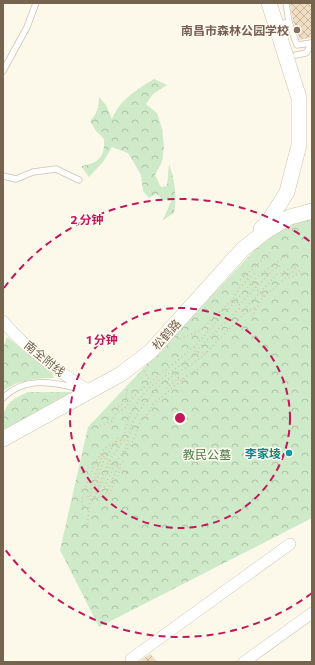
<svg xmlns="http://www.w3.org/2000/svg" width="315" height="665" font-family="Commissioner,'Noto Sans SC',sans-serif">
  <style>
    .forest { fill: url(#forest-crowns) }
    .building { fill: url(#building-cross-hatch) }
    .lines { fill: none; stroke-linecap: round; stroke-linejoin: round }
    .lane-casing { stroke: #cec3b0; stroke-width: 7 }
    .street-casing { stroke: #cec3b0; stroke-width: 12 }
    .secondary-casing { stroke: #d1c4ad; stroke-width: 16 }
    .path { stroke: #d6c2a5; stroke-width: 1.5; stroke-dasharray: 1 3; stroke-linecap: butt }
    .lane { stroke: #fff; stroke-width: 5.5 }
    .street { stroke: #fff; stroke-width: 11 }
    .secondary { stroke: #fff; stroke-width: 15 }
    .ring { fill: none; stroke: #c2185b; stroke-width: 2; stroke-dasharray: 7 5 }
    .education-dot { fill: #8d6e63; stroke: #fefcf1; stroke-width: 1.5 }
    .culture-dot { fill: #0f9aa8; stroke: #fefcf1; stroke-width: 1.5 }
    .labels { text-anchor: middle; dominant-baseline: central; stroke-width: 3; stroke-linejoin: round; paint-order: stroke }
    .education-label { font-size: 12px; font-weight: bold; fill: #785e54; stroke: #fefcf1; text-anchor: end }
    .street-label { font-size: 12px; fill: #77644e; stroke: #fefcf1 }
    .culture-label { font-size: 12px; font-weight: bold; fill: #0d838f; stroke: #fefcf1; text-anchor: end }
    .park-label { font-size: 12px; fill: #4b7c45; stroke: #fefcf1 }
    .centre { fill: #c2185b; stroke: #fefcf1; stroke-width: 2 }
    .ring-label { font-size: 12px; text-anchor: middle; font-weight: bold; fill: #c2185b; stroke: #fefcf1; stroke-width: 3; stroke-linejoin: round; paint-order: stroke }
  </style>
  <defs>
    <pattern id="forest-crowns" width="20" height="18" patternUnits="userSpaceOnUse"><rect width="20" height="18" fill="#cfeac8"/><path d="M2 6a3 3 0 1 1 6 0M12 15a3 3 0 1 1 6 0" fill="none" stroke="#adc1a5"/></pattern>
    <pattern id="building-cross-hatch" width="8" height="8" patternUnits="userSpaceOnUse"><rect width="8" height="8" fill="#f1dec2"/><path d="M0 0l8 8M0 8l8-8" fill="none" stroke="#c8b8a0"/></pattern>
  </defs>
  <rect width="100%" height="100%" fill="#fcf9ea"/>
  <!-- forest -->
  <g class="forest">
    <path d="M154,79L167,85L153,94L146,104L157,113L162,128L164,147L162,162L155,175L161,187L167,186L169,164C175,181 177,196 174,213L163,220L172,199L164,200L156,194L149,198L143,191L141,175L128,153L112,147L103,162L89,177L81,166C99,163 105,157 104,139L96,131L90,121C97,114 99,107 99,97L106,105L112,119C119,101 137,89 154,79Z"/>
    <polygon points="312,217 312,518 99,627 60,550 88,427 263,241 291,222"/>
    <path d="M7,337L52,374L54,378C36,378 18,380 3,391V348Z"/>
    <path d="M28,392H77L3,436C3,410 2,403 28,392Z"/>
  </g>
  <!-- building -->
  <g class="building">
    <polygon points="290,3 312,3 312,37 300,40 293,21"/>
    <polygon points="150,654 157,662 140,662 140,661"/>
  </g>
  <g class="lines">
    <defs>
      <g id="lane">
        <polyline points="286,3 289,22"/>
        <polyline points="277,25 289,22 297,45 311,43"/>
        <polyline points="296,55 306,53 312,43"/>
        <polyline points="3,71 27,27 36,3"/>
        <polyline points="3,176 16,179 33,172 56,169 79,180"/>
        <path d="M3,398C25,376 53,382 80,389"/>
      </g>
      <g id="street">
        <path d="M3,321C26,350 59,371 89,391"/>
        <polyline points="133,662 131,659 290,544"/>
        <polyline points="244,662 312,613"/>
      </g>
      <g id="secondary">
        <polyline points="261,229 270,219 287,192 299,145 299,98 269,3"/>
        <polyline points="3,439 121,374 151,351 243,249 266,231 290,217 312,211"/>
      </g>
    </defs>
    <!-- lane casing -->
    <use href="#lane" class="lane-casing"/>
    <!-- street casing -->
    <use href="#street" class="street-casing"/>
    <!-- secondary casing -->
    <use href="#secondary" class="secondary-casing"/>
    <!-- path -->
    <g class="path">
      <polyline points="285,273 289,274 293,272 296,266"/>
      <polyline points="296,274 302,268"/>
      <polyline points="244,275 264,297"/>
      <polyline points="240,280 272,251"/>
      <polyline points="239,305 271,272 283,264"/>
      <polyline points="244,310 276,275 296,266"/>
      <polyline points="252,317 261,300 269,291 272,291 284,279 301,274"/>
      <polyline points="180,339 201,330 233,299 241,286 255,273"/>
      <polyline points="194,347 194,350 197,353 207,352"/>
      <polyline points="144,371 150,381"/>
      <polyline points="178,379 183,379 187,382"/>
      <polyline points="166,388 178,379 178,374"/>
      <polyline points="115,409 126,401 127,389"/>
      <polyline points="100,426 112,421 115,415 125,408 136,394 194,347 259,275 288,254"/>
      <polyline points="125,452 133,441 141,420 147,415 153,404 187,376 205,365"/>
      <polyline points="100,454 127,473"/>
      <polyline points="88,497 102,456"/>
      <polyline points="95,497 112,462"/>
      <polyline points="104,497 118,467 124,460"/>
      <polyline points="99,498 115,464 126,448 132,423 142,407 161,384 202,357 246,312 256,308"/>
      <polyline points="107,498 121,469"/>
      <polyline points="92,501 109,461 120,446 130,415 140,398 149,388 197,353 199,348 241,307"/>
      <path d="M83,506L82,499C90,476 97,439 128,440"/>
      <polyline points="87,528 91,494 105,458 118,438"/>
    </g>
    <!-- lane -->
    <use href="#lane" class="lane"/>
    <!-- street -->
    <use href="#street" class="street"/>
    <!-- secondary -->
    <use href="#secondary" class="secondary"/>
  </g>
  <!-- distance rings -->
  <g class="ring">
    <circle cx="180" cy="418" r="110"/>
    <path d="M312 593A219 219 0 0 1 4 548M4 288A219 219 0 0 1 312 243"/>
  </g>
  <!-- markers -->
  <circle class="education-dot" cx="297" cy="30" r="4"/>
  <circle class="culture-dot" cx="289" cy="453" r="4"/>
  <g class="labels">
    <!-- education labels -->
    <g class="education-label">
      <text x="289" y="30">南昌市森林公园学校</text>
    </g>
    <!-- street labels -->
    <g class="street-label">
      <text transform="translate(166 334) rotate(-48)">松鹤路</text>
      <text transform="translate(45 358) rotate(39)">南全附线</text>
    </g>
    <!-- culture labels -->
    <g class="culture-label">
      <text x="281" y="453">李家堎</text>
    </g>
    <!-- park labels -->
    <g class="park-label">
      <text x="207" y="454">教民公墓</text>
    </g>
  </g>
  <circle cx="180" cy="418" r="6" class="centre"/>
  <g class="ring-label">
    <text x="87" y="224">2 分钟</text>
    <text x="102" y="344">1 分钟</text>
  </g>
  <!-- border -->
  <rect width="315" height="665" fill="none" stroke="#77644e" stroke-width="8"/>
</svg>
